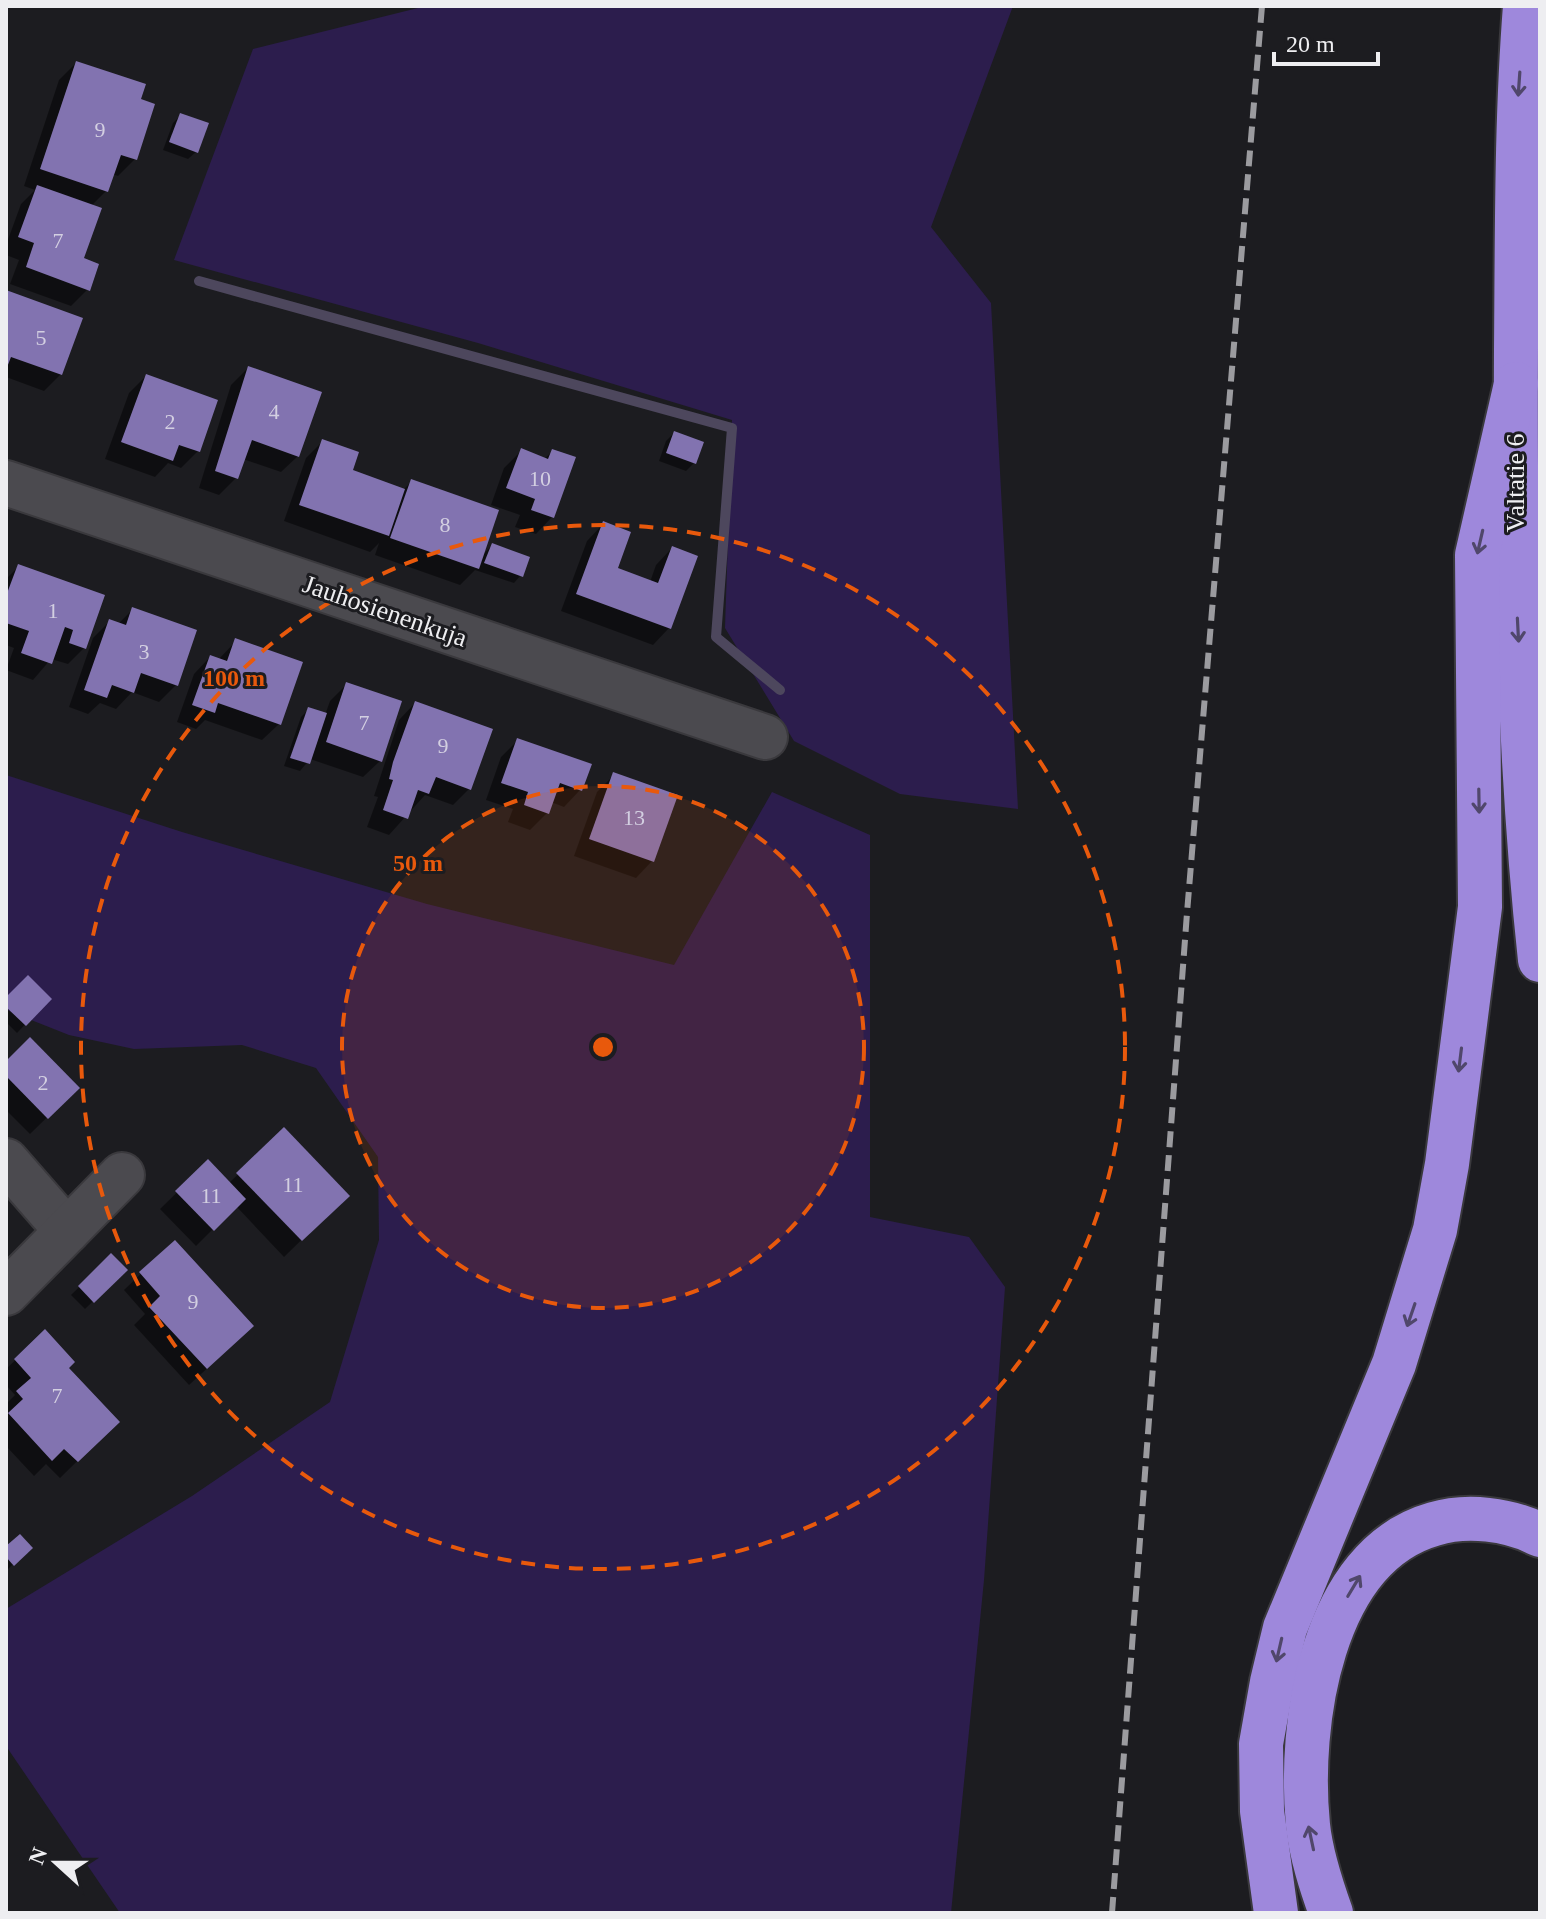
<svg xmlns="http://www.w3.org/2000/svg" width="1546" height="1919" font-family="'Times New Roman',serif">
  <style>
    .green { fill: #2c1d4d }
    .shadow { fill: #0007 }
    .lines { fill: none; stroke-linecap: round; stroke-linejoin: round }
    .stream { stroke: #4d475d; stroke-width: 10 }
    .building { fill: #8273b0 }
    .minor-casing { stroke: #3a393d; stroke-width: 48 }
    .highway-casing { stroke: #3a393d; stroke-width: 48 }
    .minor { stroke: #4b4a4f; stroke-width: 44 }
    .highway { stroke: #9e88dc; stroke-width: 44 }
    .rail { stroke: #9b9b9f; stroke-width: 6; stroke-dasharray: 16 8; stroke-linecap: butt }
    .oneway { stroke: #50476b }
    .ring { fill: none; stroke: #e8590c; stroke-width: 4; stroke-dasharray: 14 10 }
    .labels { text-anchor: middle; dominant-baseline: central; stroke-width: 6; stroke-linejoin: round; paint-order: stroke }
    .number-label { font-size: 22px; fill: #d3cfe1 }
    .street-label { font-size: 26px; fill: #eeeef1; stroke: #1c1c20 }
    .centre { fill: #e8590c; stroke: #1c1c20; stroke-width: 4 }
    .ring-label { font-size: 24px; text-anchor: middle; font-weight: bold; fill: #e8590c; stroke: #1c1c20; stroke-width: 6; stroke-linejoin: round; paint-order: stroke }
  </style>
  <rect width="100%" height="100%" fill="#1c1c20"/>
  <!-- green -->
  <g class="green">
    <polygon points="426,6 1013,6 931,227 991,303 1018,809 900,794 794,741 725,628 732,420 478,343 174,260 253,49"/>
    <polygon points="6,775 182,832 427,904 674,965 772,792 870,835 870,1217 969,1237 1005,1287 984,1580 951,1913 120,1913 6,1746 6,1609 192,1496 330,1402 379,1240 378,1157 316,1068 242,1045 134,1049 69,1035 6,1010"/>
  </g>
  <!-- shadow -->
  <g class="shadow">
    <polygon points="76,63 138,100 135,159 118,176 112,174 106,191 91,206 81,259 88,289 71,306 10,284 19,260 6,255 6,245 21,204 35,190 24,186 59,80"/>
    <polygon points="181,115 196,152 188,159 163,150 173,123"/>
    <polygon points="6,293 61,374 44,391 6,377"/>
    <polygon points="248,368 298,456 281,472 243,459 236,478 219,495 199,488 231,385"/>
    <polygon points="146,376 198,451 181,468 168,463 155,477 105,459 129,393"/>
    <polygon points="674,433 694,463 686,471 659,461 666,441"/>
    <polygon points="323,441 350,471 403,490 412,481 481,557 492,545 521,575 514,583 475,570 460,585 375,555 379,543 370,552 284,521 306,458"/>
    <polygon points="521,451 544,459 553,451 552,517 536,534 515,527 520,515 491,505 504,468"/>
    <polygon points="603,524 615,569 650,582 656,565 672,548 669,628 653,645 561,611 587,541"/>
    <polygon points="18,567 102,596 84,648 68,664 51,659 33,680 6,670 14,648 6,645 6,579"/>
    <polygon points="133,609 176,685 159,702 132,692 116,709 100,703 88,714 69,707 93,638 110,621 118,624"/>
    <polygon points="236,641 279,724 262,740 205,720 196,729 177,722 194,674 210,657 218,660"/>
    <polygon points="347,684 380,761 363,777 310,759 300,771 284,766 301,717 309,709 325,715 330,701"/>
    <polygon points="415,703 469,789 453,805 425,795 389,835 367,827 378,797 374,796 399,720"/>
    <polygon points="518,740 580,790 564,807 551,802 547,813 530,830 508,822 513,809 486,800 501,757"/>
    <polygon points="614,775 652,861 636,878 574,856 597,792"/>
    <polygon points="49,999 17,1033 6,1022 6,1000"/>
    <polygon points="6,1064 77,1088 30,1134 6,1110"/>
    <polygon points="284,1130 330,1212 284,1257 236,1206 196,1246 160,1209 208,1162 229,1183"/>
    <polygon points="174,1242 235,1343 189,1385 134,1325 145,1314 124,1290"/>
    <polygon points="111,1256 125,1270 85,1309 71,1295"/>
    <polygon points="45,1332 66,1368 117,1422 60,1478 46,1464 34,1476 6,1446 6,1404 15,1395 6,1385 6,1369"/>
    <polygon points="30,1548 6,1571 6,1549"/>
  </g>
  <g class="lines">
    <!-- stream -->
    <polyline class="stream" points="199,281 732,428 716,637 780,690"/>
  </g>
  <!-- building -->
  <g class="building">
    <polygon points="76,61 146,84 141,99 155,104 137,160 121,155 108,192 40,169"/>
    <polygon points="180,113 209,123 198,153 169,142"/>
    <polygon points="37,185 102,208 84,258 99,264 90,291 26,267 34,243 18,237"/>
    <polygon points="6,290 83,318 62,375 11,357 6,370"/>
    <polygon points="248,366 322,392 299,457 252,440 238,479 215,471"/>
    <polygon points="146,374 218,400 200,452 179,445 173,461 121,442"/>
    <polygon points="674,431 704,442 696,464 666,453"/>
    <polygon points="322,439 359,452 353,470 405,489 389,536 299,505"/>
    <polygon points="521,448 548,459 552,449 576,457 554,518 531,510 535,499 506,488"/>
    <polygon points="411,479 499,510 479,569 390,538"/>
    <polygon points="603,521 631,532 618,568 658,583 672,546 698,556 671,629 576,594"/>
    <polygon points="492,543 530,557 523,577 484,563"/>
    <polygon points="18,564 105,595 86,649 69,643 73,630 65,627 52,664 21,653 29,631 6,623 6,596"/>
    <polygon points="132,607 197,630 178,686 141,673 134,693 112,685 107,698 84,690 109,619 126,625"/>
    <polygon points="235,638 303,662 281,725 218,703 215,713 192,705 210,655 227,661"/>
    <polygon points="346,682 402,701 382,762 326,742"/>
    <polygon points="415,701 493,729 471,790 436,777 429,794 418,790 408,819 383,810 393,780 389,779 393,762"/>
    <polygon points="308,707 327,713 310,764 290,758"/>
    <polygon points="517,738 592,764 582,791 560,783 549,814 524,805 528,792 501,783"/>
    <polygon points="613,772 678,795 654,862 589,839"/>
    <polygon points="28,975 52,999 26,1026 6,1007 6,997"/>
    <polygon points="30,1037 80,1088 48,1119 6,1076 6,1061"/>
    <polygon points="284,1127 350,1196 302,1241 236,1173"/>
    <polygon points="208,1159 246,1199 214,1231 175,1191"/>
    <polygon points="175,1240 254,1326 207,1369 149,1307 160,1296 139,1272"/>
    <polygon points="111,1253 128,1270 94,1303 78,1286"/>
    <polygon points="45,1329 75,1362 69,1368 120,1422 78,1462 64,1449 52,1461 8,1413 23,1399 16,1391 31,1378 14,1359"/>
    <polygon points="20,1534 33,1548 14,1566 6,1557 6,1546"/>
  </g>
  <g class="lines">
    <defs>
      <g id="minor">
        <polyline points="6,483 765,737"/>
        <polyline points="6,1161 67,1231"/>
        <polyline points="6,1293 122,1175"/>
      </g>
      <g id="highway">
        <path d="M1525,6C1516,121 1517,235 1516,350C1515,554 1518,757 1540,960"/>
        <polyline points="1276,1913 1262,1811 1261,1744 1272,1682 1285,1628 1394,1364 1435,1230 1447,1164 1480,907 1477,555 1516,384"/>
        <path d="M1331,1913C1321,1885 1311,1855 1308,1825C1298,1725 1321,1556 1434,1524C1467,1514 1509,1519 1540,1535"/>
      </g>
    </defs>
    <!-- minor casing -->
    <use href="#minor" class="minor-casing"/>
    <!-- highway casing -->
    <use href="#highway" class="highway-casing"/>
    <!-- minor -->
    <use href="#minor" class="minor"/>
    <!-- highway -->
    <use href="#highway" class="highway"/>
    <!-- rail -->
    <polyline class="rail" points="1112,1913 1187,913 1262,6"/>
  </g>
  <!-- one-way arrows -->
  <defs><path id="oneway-shaft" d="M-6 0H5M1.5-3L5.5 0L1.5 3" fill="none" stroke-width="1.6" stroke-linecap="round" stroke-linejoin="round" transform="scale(2)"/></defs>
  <g class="oneway">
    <use href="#oneway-shaft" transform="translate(1519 84) rotate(94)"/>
    <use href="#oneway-shaft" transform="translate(1480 542) rotate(103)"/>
    <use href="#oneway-shaft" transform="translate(1518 630) rotate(87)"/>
    <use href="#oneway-shaft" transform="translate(1479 801) rotate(89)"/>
    <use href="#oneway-shaft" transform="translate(1460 1060) rotate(97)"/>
    <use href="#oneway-shaft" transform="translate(1411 1315) rotate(109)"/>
    <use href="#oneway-shaft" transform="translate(1354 1586) rotate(-59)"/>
    <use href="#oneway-shaft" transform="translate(1279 1650) rotate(103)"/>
    <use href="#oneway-shaft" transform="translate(1311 1838) rotate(-102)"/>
  </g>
  <!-- distance rings -->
  <circle cx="603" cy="1047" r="261" fill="#e8590c" fill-opacity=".12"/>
  <g class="ring">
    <circle cx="603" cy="1047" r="261"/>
    <circle cx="603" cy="1047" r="522"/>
  </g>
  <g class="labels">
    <!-- number labels -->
    <g class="number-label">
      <text x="100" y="129">9</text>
      <text x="58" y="240">7</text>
      <text x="41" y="337">5</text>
      <text x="274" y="411">4</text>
      <text x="170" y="421">2</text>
      <text x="540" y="478">10</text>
      <text x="445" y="524">8</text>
      <text x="53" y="610">1</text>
      <text x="144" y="651">3</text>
      <text x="364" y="722">7</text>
      <text x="443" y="745">9</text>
      <text x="634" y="817">13</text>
      <text x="43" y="1082">2</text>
      <text x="293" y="1184">11</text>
      <text x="211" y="1195">11</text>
      <text x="193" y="1301">9</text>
      <text x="57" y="1395">7</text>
    </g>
    <!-- street labels -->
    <g class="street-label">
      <text transform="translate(1515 483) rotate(-90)">Valtatie 6</text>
      <text transform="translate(385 611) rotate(19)">Jauhosienenkuja</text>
    </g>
  </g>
  <circle cx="603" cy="1047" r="12" class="centre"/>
  <g class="ring-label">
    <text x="234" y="686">100 m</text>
    <text x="418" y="871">50 m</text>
  </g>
  <!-- border -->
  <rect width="1546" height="1919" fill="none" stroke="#eeeef1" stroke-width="16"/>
  <!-- north arrow -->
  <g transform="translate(56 1863) rotate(291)" stroke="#1c1c20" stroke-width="6" paint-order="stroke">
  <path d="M0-6L14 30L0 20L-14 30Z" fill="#eeeef1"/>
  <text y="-12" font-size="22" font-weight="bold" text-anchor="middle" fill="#eeeef1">N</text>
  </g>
  <!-- scale -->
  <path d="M1274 52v12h104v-12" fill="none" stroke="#eeeef1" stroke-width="4"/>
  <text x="1286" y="52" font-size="24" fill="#eeeef1" stroke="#1c1c20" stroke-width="6" paint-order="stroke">20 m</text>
</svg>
